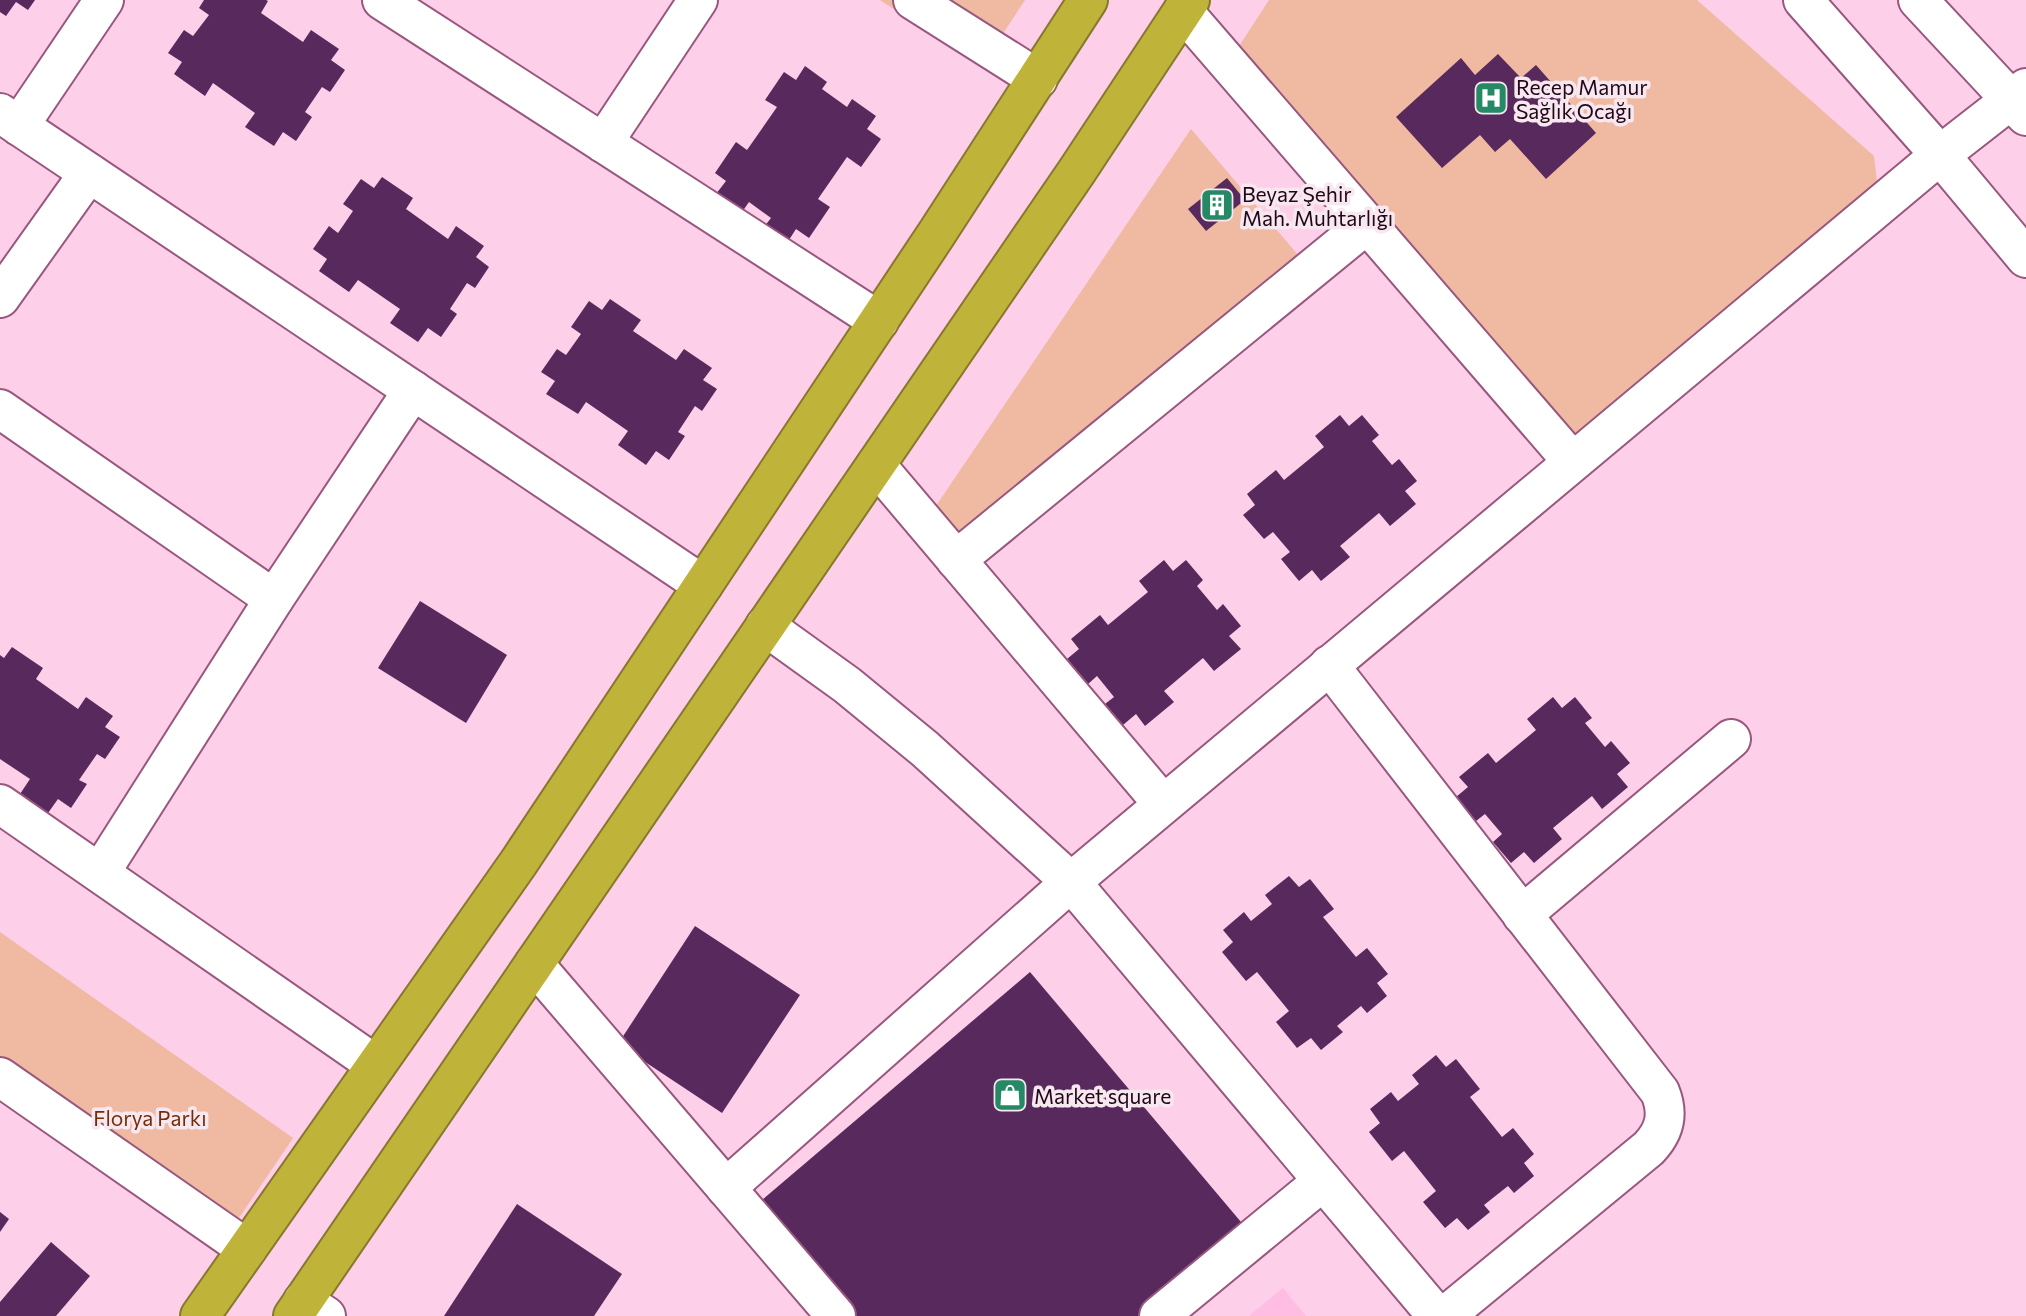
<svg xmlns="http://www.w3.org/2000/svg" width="2026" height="1316" font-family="Commissioner,sans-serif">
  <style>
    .built { fill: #ffbde3 }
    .green { fill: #efb9a2 }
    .building { fill: #58295d }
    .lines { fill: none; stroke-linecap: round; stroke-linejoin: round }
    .street-casing { stroke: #99577f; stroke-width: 42 }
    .secondary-casing { stroke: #99577f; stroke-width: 42 }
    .highway-casing { stroke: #88772e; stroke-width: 42 }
    .street { stroke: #fff; stroke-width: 38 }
    .secondary { stroke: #fff; stroke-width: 38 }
    .highway { stroke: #bfb33a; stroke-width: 38 }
    .labels { text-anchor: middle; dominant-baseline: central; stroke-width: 7; stroke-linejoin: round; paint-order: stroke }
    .poi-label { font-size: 21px; fill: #210718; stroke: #f7e7ef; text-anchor: start }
    .park-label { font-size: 21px; fill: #752d06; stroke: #f7e7ef }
  </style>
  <rect width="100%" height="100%" fill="#fdcfe9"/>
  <!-- built -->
  <polygon class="built" points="1283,1288 1306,1316 1249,1316"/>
  <!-- green -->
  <g class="green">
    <polygon points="880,0 1025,0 981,67"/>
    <polygon points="1269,0 1697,0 1874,156 1878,191 1549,461 1219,77"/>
    <polygon points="1191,129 1316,276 955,575 919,531"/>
    <polygon points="0,932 293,1138 220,1246 0,1091"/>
  </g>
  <!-- building -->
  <g class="building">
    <polygon points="0,0 35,0 28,10 16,2 6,16 0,12"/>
    <polygon points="204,0 266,0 268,1 261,13 303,42 311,30 339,49 331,60 345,70 330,92 322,87 305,112 312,117 296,141 283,132 274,146 245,127 255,113 213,83 205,96 174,74 182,62 168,53 184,30 193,36 209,15 199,8"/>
    <polygon points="1498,54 1521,78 1536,65 1596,133 1546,179 1510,139 1495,152 1480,135 1442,168 1396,117 1461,58 1475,75"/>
    <polygon points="805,66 827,82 822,89 847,107 852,99 876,116 867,129 881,139 861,167 847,157 818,199 830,207 809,238 796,229 787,243 764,227 771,218 749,202 742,212 716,194 726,181 715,173 736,142 747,150 777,107 765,100 784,72 796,80"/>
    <polygon points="382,177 413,198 406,209 448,239 456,226 484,246 476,257 489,267 475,288 467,283 450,309 457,314 441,337 428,328 418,342 390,323 400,309 358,280 349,292 319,271 327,259 313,249 329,226 338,233 353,211 343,204 361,179 374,188"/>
    <polygon points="1227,178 1245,200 1206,231 1188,209"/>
    <polygon points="610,299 641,320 633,331 676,360 684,349 712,368 703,380 717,389 702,411 695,406 678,432 685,436 669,460 656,451 646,465 618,445 628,431 586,402 578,414 546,394 555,381 541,372 557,349 566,355 581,334 571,327 589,301 602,310"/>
    <polygon points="1340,415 1349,426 1362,415 1379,435 1372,441 1392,465 1399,459 1417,481 1405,491 1416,504 1390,526 1379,513 1340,546 1350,557 1321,581 1312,570 1299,581 1281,559 1290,552 1273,532 1264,539 1243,515 1255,505 1247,494 1276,470 1284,480 1324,447 1315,436"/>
    <polygon points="1164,560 1173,571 1186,560 1203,580 1197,586 1217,610 1223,604 1241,626 1229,636 1241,649 1214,671 1203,658 1164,691 1174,702 1145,726 1136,714 1123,725 1105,704 1114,697 1097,676 1088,684 1067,659 1079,649 1071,639 1100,615 1108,625 1148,592 1139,581"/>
    <polygon points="420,601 507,655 466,723 378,668"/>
    <polygon points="12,647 43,668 36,679 78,709 86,697 113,716 105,727 120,737 105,759 97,754 79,780 87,784 71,808 58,799 48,813 20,794 30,779 0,759 0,655 4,658"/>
    <polygon points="1553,697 1562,708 1575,697 1592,718 1585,723 1605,747 1611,741 1630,763 1617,774 1628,787 1602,809 1592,796 1553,828 1562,839 1534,863 1524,852 1511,863 1493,842 1502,834 1485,814 1476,821 1456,797 1468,787 1459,777 1488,753 1496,763 1536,730 1527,719"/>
    <polygon points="1289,876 1299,887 1310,879 1334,909 1323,917 1356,957 1367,948 1388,974 1377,983 1387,996 1367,1013 1361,1006 1337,1026 1343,1032 1321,1050 1311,1038 1297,1048 1276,1022 1289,1011 1257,972 1246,981 1222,952 1233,942 1223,930 1244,912 1251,921 1272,904 1265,895"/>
    <polygon points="695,926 800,995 722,1113 618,1044"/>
    <polygon points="1030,972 1252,1235 1157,1316 824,1316 741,1218"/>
    <polygon points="1436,1055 1446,1067 1456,1059 1480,1089 1470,1097 1502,1137 1513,1128 1534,1154 1524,1163 1534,1176 1514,1193 1508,1186 1484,1205 1490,1212 1468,1230 1457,1218 1445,1228 1423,1202 1436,1191 1404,1151 1392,1161 1369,1132 1380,1123 1370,1109 1391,1092 1398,1101 1419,1084 1412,1075"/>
    <polygon points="517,1204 622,1274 594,1316 444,1316"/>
    <polygon points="0,1212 9,1219 0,1232"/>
    <polygon points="51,1242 90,1276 56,1316 0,1316 0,1302"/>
  </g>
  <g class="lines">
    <defs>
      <g id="street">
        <polyline points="382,0 879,321"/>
        <polyline points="913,0 1038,79"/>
        <polyline points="1183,11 1572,461"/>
        <polyline points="0,113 703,585"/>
        <polyline points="19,126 104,0"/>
        <polyline points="603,143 698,0"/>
        <polyline points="0,298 89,173"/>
        <polyline points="0,409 274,599"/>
        <polyline points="876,465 1163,804"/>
        <polyline points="956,560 1367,224"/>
        <polyline points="765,626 847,685 925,749 1071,882 1437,1316"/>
        <path d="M1329,665L1660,1092C1669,1114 1665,1131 1649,1148L1445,1316"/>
        <polyline points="0,804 376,1065"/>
        <polyline points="100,873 274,599 413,390"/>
        <polyline points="1522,915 1731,739"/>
        <polyline points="534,964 836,1316"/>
        <polyline points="0,1077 247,1249"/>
        <polyline points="726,1188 1071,882 1940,155 2026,88"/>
        <polyline points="303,1301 326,1316"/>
        <polyline points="1159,1316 1323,1181"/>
      </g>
      <g id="secondary">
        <polyline points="1803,0 1940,155 2026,258"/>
        <polyline points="1918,0 2026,116"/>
      </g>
      <g id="highway">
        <polyline points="200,1316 519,862 937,233 1088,0"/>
        <polyline points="293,1316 1077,171 1190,0"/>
      </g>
    </defs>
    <!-- street casing -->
    <use href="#street" class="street-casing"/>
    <!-- secondary casing -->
    <use href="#secondary" class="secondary-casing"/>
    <!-- highway casing -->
    <use href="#highway" class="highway-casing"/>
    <!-- street -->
    <use href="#street" class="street"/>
    <!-- secondary -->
    <use href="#secondary" class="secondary"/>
    <!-- highway -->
    <use href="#highway" class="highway"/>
  </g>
  <!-- icons -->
  <defs>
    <symbol id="hospital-square" viewBox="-11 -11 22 22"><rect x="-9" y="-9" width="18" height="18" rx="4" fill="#248964" stroke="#f7e7ef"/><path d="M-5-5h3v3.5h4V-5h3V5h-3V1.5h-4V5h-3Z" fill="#fff"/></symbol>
    <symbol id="building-square" viewBox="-11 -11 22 22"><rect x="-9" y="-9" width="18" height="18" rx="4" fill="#248964" stroke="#f7e7ef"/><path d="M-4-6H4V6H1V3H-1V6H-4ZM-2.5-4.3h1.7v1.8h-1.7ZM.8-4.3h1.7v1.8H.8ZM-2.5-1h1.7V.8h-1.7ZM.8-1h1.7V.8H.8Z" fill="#fff"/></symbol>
    <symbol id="shop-square" viewBox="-11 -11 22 22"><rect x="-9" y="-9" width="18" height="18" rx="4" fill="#248964" stroke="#f7e7ef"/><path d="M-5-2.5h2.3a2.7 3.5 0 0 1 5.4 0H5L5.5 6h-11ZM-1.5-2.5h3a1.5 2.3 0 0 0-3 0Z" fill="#fff"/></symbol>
  </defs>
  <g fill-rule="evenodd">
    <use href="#hospital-square" x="1472" y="79" width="38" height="38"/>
    <use href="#building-square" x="1198" y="186" width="38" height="38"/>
    <use href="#shop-square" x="991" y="1076" width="38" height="38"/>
  </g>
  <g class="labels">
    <!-- poi labels -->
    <g class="poi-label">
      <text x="1516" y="86">Recep Mamur<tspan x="1516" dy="24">Sağlık Ocağı</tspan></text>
      <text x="1242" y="193">Beyaz Şehir<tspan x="1242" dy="24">Mah. Muhtarlığı</tspan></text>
      <text x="1034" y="1095">Market square</text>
    </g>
    <!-- park labels -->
    <g class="park-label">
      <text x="150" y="1117">Florya Parkı</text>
    </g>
  </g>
</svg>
